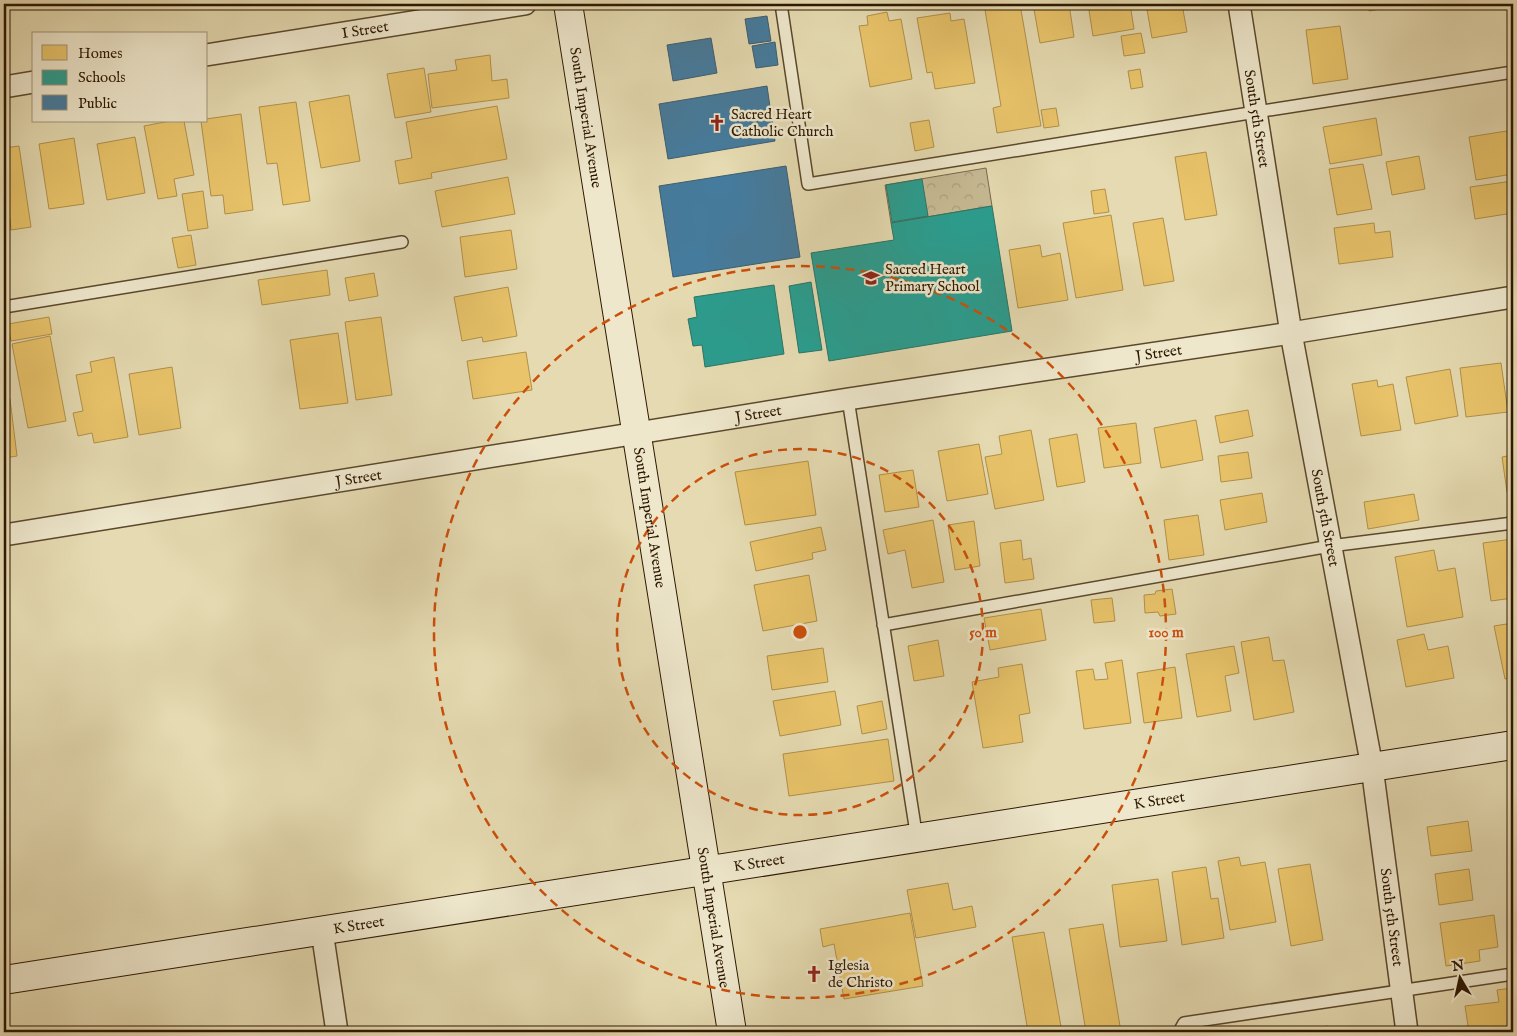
<svg xmlns="http://www.w3.org/2000/svg" width="1517" height="1036" font-family="'IM FELL English',serif">
	<style>
		.park { fill: url(#park-crowns); stroke: #7a684a }
		.homes { fill: #e9c46a; stroke: #b1904a }
		.schools { fill: #2a9d8f; stroke: #2b7564 }
		.public { fill: #457b9d; stroke: #3e5d6e }
		.lines { fill: none; stroke-linecap: round; stroke-linejoin: round }
		.lane-casing { stroke: #5b482c; stroke-width: 14 }
		.street-casing { stroke: #5b482c; stroke-width: 24 }
		.secondary-casing { stroke: #2d1700; stroke-width: 30 }
		.lane { stroke: #eee7cc; stroke-width: 11 }
		.street { stroke: #eee7cc; stroke-width: 21 }
		.secondary { stroke: #eee7cc; stroke-width: 28 }
		.ring { fill: none; stroke: #cc4f0a; stroke-width: 2.5; stroke-dasharray: 9 6 }
		.labels { text-anchor: middle; stroke-width: 5; stroke-linejoin: round; paint-order: stroke }
		.street-label { font-size: 15px; fill: #2d1700; stroke: #eee7cc }
		.poi-label { font-size: 15px; fill: #2d1700; stroke: #eee7cc; text-anchor: start }
		.centre { fill: #cc4f0a; stroke: #eee7cc; stroke-width: 2.5 }
		.ring-label { font-size: 15px; text-anchor: middle; font-weight: bold; fill: #cc4f0a; stroke: #eee7cc; stroke-width: 5; stroke-linejoin: round; paint-order: stroke }
	</style>
	<defs>
		<pattern id="park-crowns" width="20" height="18" patternUnits="userSpaceOnUse" patternTransform="scale(1.25)"><rect width="20" height="18" fill="#c6b993"/><path d="M2 6a3 3 0 1 1 6 0M12 15a3 3 0 1 1 6 0" fill="none" stroke="#aa9e7d"/></pattern>
	</defs>
	<rect width="100%" height="100%" fill="#e5dab1"/>
	<filter id="stains"><feTurbulence type="fractalNoise" baseFrequency=".004" numOctaves="4"/><feColorMatrix values="0 0 0 0 .2 0 0 0 0 .09 0 0 0 0 .02 0 0 0 .5 -.17"/></filter>
	<radialGradient id="worn" r=".72"><stop offset=".6" stop-color="#630" stop-opacity="0"/><stop offset="1" stop-color="#630" stop-opacity=".3"/></radialGradient>
	<path class="park" d="M 986,168 L 992,206 L 891,223 L 885,185 Z"/>
	<path class="homes" d="M 984,4 L 1020,4 L 1041,126 L 997,133 L 993,108 L 1001,106 Z
		M 1033,4 L 1069,4 L 1074,37 L 1040,43 Z
		M 1088,4 L 1130,4 L 1134,29 L 1093,36 Z
		M 1146,4 L 1182,4 L 1187,32 L 1152,38 Z
		M 1368,4 L 1409,4 L 1369,11 Z
		M 887,12 L 889,21 L 901,19 L 912,79 L 870,87 L 859,26 L 868,25 L 867,16 Z
		M 950,13 L 951,21 L 964,19 L 975,83 L 935,89 L 932,72 L 927,73 L 917,18 Z
		M 1340,26 L 1348,79 L 1313,84 L 1306,30 Z
		M 1141,33 L 1145,53 L 1124,56 L 1121,36 Z
		M 490,55 L 492,81 L 507,79 L 509,98 L 432,108 L 428,74 L 457,70 L 455,60 Z
		M 424,68 L 431,112 L 395,118 L 387,74 Z
		M 1140,69 L 1143,87 L 1131,89 L 1128,71 Z
		M 349,95 L 360,161 L 321,168 L 309,102 Z
		M 296,102 L 310,201 L 283,205 L 277,163 L 267,164 L 259,107 Z
		M 497,106 L 507,159 L 431,173 L 432,178 L 399,184 L 395,161 L 412,158 L 406,122 Z
		M 1056,108 L 1059,126 L 1044,128 L 1041,110 Z
		M 241,114 L 253,210 L 225,214 L 223,195 L 211,196 L 201,121 L 206,121 L 206,119 Z
		M 1376,118 L 1382,155 L 1330,164 L 1323,127 Z
		M 929,120 L 934,147 L 915,151 L 910,123 Z
		M 170,121 L 184,121 L 194,175 L 174,179 L 177,196 L 158,199 L 144,126 Z
		M 1513,130 L 1513,174 L 1476,180 L 1469,137 Z
		M 135,137 L 145,193 L 107,200 L 97,144 Z
		M 74,138 L 84,204 L 49,209 L 39,144 Z
		M 19,146 L 31,227 L 11,230 L 10,218 L 4,219 L 4,148 Z
		M 1206,152 L 1217,215 L 1185,220 L 1175,157 Z
		M 1419,156 L 1425,189 L 1392,195 L 1386,162 Z
		M 1363,164 L 1372,209 L 1337,215 L 1329,169 Z
		M 508,177 L 515,214 L 442,227 L 435,191 Z
		M 1513,181 L 1513,213 L 1475,219 L 1470,187 Z
		M 1105,189 L 1109,212 L 1094,214 L 1091,191 Z
		M 203,191 L 208,228 L 188,231 L 182,194 Z
		M 1111,215 L 1123,290 L 1076,298 L 1063,223 Z
		M 1163,218 L 1174,281 L 1144,286 L 1133,223 Z
		M 1374,223 L 1375,233 L 1390,231 L 1393,257 L 1339,264 L 1334,228 Z
		M 511,230 L 517,269 L 465,277 L 460,237 Z
		M 191,235 L 196,265 L 178,268 L 172,238 Z
		M 1040,245 L 1042,257 L 1060,253 L 1068,300 L 1018,308 L 1009,250 Z
		M 327,270 L 330,295 L 262,305 L 258,280 Z
		M 374,273 L 378,296 L 349,301 L 345,278 Z
		M 508,287 L 517,336 L 483,342 L 482,337 L 462,341 L 454,297 Z
		M 49,317 L 52,334 L 11,341 L 8,324 Z
		M 381,317 L 392,395 L 356,400 L 345,322 Z
		M 338,333 L 348,403 L 300,409 L 290,340 Z
		M 50,336 L 66,421 L 28,428 L 12,344 Z
		M 526,352 L 532,390 L 473,399 L 467,361 Z
		M 114,357 L 128,437 L 94,443 L 92,433 L 78,436 L 73,413 L 83,411 L 76,375 L 92,372 L 90,362 Z
		M 1501,363 L 1508,412 L 1466,417 L 1460,368 Z
		M 172,367 L 181,428 L 139,435 L 129,374 Z
		M 1450,369 L 1458,416 L 1415,424 L 1406,377 Z
		M 1377,380 L 1378,387 L 1393,384 L 1401,430 L 1361,436 L 1352,384 Z
		M 10,399 L 17,456 L 4,458 L 4,400 Z
		M 1248,410 L 1253,436 L 1220,443 L 1215,416 Z
		M 1196,420 L 1203,460 L 1161,468 L 1154,428 Z
		M 1136,423 L 1141,463 L 1104,468 L 1098,428 Z
		M 1031,430 L 1044,500 L 995,509 L 985,457 L 1002,454 L 999,436 Z
		M 1077,434 L 1085,482 L 1057,487 L 1049,439 Z
		M 979,444 L 988,494 L 947,501 L 938,451 Z
		M 1248,452 L 1252,478 L 1221,482 L 1218,456 Z
		M 1513,455 L 1513,491 L 1507,492 L 1502,457 Z
		M 808,461 L 816,515 L 745,525 L 735,472 Z
		M 913,470 L 919,507 L 885,512 L 879,475 Z
		M 1262,493 L 1267,522 L 1225,530 L 1220,500 Z
		M 1414,494 L 1419,520 L 1368,529 L 1364,502 Z
		M 1198,515 L 1204,555 L 1169,560 L 1164,520 Z
		M 933,520 L 944,582 L 912,588 L 905,550 L 888,554 L 883,530 Z
		M 974,521 L 980,566 L 955,570 L 948,525 Z
		M 821,527 L 826,550 L 812,553 L 813,559 L 756,571 L 750,542 Z
		M 1513,539 L 1513,598 L 1491,601 L 1483,543 Z
		M 1021,540 L 1023,560 L 1031,558 L 1034,579 L 1005,583 L 1000,543 Z
		M 1434,550 L 1438,571 L 1455,568 L 1463,617 L 1407,627 L 1395,557 Z
		M 809,575 L 817,621 L 763,631 L 754,585 Z
		M 1172,589 L 1176,614 L 1160,616 L 1158,612 L 1145,613 L 1144,595 L 1155,594 L 1156,591 Z
		M 1112,598 L 1115,621 L 1094,623 L 1091,600 Z
		M 1041,609 L 1046,640 L 990,650 L 984,618 Z
		M 1513,623 L 1513,677 L 1505,679 L 1494,626 Z
		M 1424,634 L 1428,650 L 1448,646 L 1454,678 L 1406,687 L 1397,640 Z
		M 1269,637 L 1273,661 L 1284,660 L 1294,712 L 1254,720 L 1241,642 Z
		M 938,640 L 944,676 L 914,681 L 908,646 Z
		M 1234,646 L 1239,673 L 1225,676 L 1231,711 L 1197,717 L 1186,654 Z
		M 823,648 L 828,682 L 772,690 L 767,656 Z
		M 1122,660 L 1131,723 L 1084,729 L 1076,671 L 1093,669 L 1095,680 L 1108,679 L 1105,663 Z
		M 1022,664 L 1030,713 L 1019,715 L 1023,742 L 983,748 L 972,682 L 999,677 L 998,668 Z
		M 1175,667 L 1182,718 L 1144,723 L 1137,673 Z
		M 835,691 L 841,725 L 780,736 L 773,701 Z
		M 882,701 L 887,729 L 862,734 L 857,706 Z
		M 888,739 L 894,781 L 789,796 L 783,754 Z
		M 1468,821 L 1472,851 L 1431,856 L 1427,827 Z
		M 1239,857 L 1241,866 L 1265,862 L 1276,922 L 1230,930 L 1218,861 Z
		M 1310,864 L 1323,940 L 1291,946 L 1278,869 Z
		M 1206,867 L 1211,899 L 1218,898 L 1224,938 L 1182,945 L 1172,872 Z
		M 1469,869 L 1473,900 L 1439,905 L 1435,874 Z
		M 1158,879 L 1167,941 L 1120,947 L 1112,885 Z
		M 948,883 L 953,910 L 972,906 L 976,927 L 916,938 L 907,890 Z
		M 910,913 L 923,986 L 844,999 L 834,944 L 823,947 L 820,929 Z
		M 1494,915 L 1498,947 L 1479,950 L 1480,961 L 1446,966 L 1440,923 Z
		M 1103,924 L 1121,1032 L 1086,1032 L 1069,929 Z
		M 1044,932 L 1062,1032 L 1028,1032 L 1012,937 Z
		M 1513,988 L 1513,1027 L 1469,1032 L 1465,1006 L 1499,1002 L 1497,990 Z
		M 1328,1026 L 1329,1032 L 1282,1032 Z"/>
	<path class="schools" d="M 922,179 L 928,216 L 892,222 L 886,185 Z
		M 992,206 L 1012,331 L 829,361 L 811,253 L 894,240 L 891,223 Z
		M 811,282 L 822,350 L 799,353 L 789,286 Z
		M 774,285 L 784,354 L 705,367 L 702,345 L 693,346 L 688,319 L 697,317 L 694,297 Z"/>
	<path class="public" d="M 767,16 L 771,41 L 749,44 L 745,19 Z
		M 711,38 L 717,73 L 673,81 L 667,45 Z
		M 775,42 L 778,65 L 756,68 L 752,46 Z
		M 767,86 L 775,141 L 668,159 L 659,104 Z
		M 786,166 L 800,257 L 673,277 L 659,186 Z"/>
	<g class="lines">
		<g class="lane-casing">
			<path id="lane" d="M 781,4 L 808,184 L 1256,112 L 1513,72
				M 4,307 L 402,242
				M 848,399 L 917,839
				M 883,625 L 1330,546 L 1513,523
				M 1179,1032 L 1184,1023 L 1513,974"/>
		</g>
		<g class="street-casing">
			<g id="street">
				<path id="s1" d="M 1239,4 L 1291,333 L 1372,767 L 1407,1032"/>
				<path id="s2" d="M 206,55 L 525,4"/>
				<path d="M 4,87 L 34,82"/>
				<path id="s3" d="M 4,535 L 848,399 L 1291,333 L 1513,297"/>
				<path d="M 322,931 L 337,1032"/>
			</g>
		</g>
		<g class="secondary-casing">
			<g id="secondary">
				<path id="s4" d="M 568,4 L 732,1032"/>
				<path id="s5" d="M 4,980 L 1513,745"/>
			</g>
		</g>
		<use href="#lane" class="lane"/>
		<use href="#street" class="street"/>
		<use href="#secondary" class="secondary"/>
	</g>
	<g class="ring">
		<circle cx="800" cy="632" r="183"/>
		<circle cx="800" cy="632" r="366"/>
	</g>
	<defs>
		<g id="church-bare" transform="scale(1.35)"><path d="M-1.2-6h2.4v3.5h3.3v2.4h-3.3V6h-2.4V-.1h-3.3v-2.4h3.3Z" fill="#8f2418" stroke="#eee7cc" stroke-width="2.5" paint-order="stroke"/></g>
		<g id="school-bare" transform="scale(1.35)"><path d="M0-5L7-2L0 1L-7-2ZM-4 1L0 2.5L4 1V4Q0 6-4 4Z" fill="#8f2418" stroke="#eee7cc" stroke-width="2.5" paint-order="stroke"/></g>
	</defs>
	<g fill-rule="evenodd">
		<use href="#church-bare" x="717" y="123"/>
		<use href="#school-bare" x="871" y="278"/>
		<use href="#church-bare" x="814" y="974"/>
	</g>
	<g class="labels">
		<g class="street-label">
			<text dy="5" stroke="none"><textPath href="#s2" startOffset="161">I Street</textPath></text>
			<text dy="5" stroke="none"><textPath href="#s4" startOffset="115">South Imperial Avenue</textPath></text>
			<text dy="5" stroke="none"><textPath href="#s1" startOffset="116">South 5th Street</textPath></text>
			<text dy="5" stroke="none"><textPath href="#s3" startOffset="1169">J Street</textPath></text>
			<text dy="5" stroke="none"><textPath href="#s3" startOffset="764">J Street</textPath></text>
			<text dy="5" stroke="none"><textPath href="#s3" startOffset="359">J Street</textPath></text>
			<text dy="5" stroke="none"><textPath href="#s4" startOffset="520">South Imperial Avenue</textPath></text>
			<text dy="5" stroke="none"><textPath href="#s1" startOffset="521">South 5th Street</textPath></text>
			<text dy="5" stroke="none"><textPath href="#s5" startOffset="1169">K Street</textPath></text>
			<text dy="5" stroke="none"><textPath href="#s5" startOffset="764">K Street</textPath></text>
			<text dy="5" stroke="none"><textPath href="#s1" startOffset="926">South 5th Street</textPath></text>
			<text dy="5" stroke="none"><textPath href="#s4" startOffset="925">South Imperial Avenue</textPath></text>
			<text dy="5" stroke="none"><textPath href="#s5" startOffset="359">K Street</textPath></text>
		</g>
		<g class="poi-label">
			<text x="731" y="119">Sacred Heart<tspan x="731" dy="17">Catholic Church</tspan></text>
			<text x="885" y="274">Sacred Heart<tspan x="885" dy="17">Primary School</tspan></text>
			<text x="828" y="970">Iglesia<tspan x="828" dy="17">de Christo</tspan></text>
		</g>
	</g>
	<circle cx="800" cy="632" r="8" class="centre"/>
	<g class="ring-label">
		<text x="983" y="637">50 m</text>
		<text x="1166" y="637">100 m</text>
	</g>
	<rect width="1517" height="1036" fill="none" stroke="#e5dab1" stroke-width="20"/>
	<rect x="5" y="5" width="1507" height="1026" fill="none" stroke="#2d1700" stroke-width="2.5"/>
	<rect x="10" y="10" width="1497" height="1016" fill="none" stroke="#2d1700"/>
	<rect x="32" y="32" width="175" height="90" fill="#eee7cc" stroke="#a1947a"/>
	<rect x="42" y="45" width="25" height="15" fill="#e9c46a" stroke="#a1947a"/>
	<text x="78" y="58" font-size="15" fill="#2d1700">Homes</text>
	<rect x="42" y="70" width="25" height="15" fill="#2a9d8f" stroke="#a1947a"/>
	<text x="78" y="82" font-size="15" fill="#2d1700">Schools</text>
	<rect x="42" y="95" width="25" height="15" fill="#457b9d" stroke="#a1947a"/>
	<text x="78" y="108" font-size="15" fill="#2d1700">Public</text>
	<g transform="translate(1460 978) rotate(351)" stroke="#eee7cc" stroke-width="4" paint-order="stroke">
	<path d="M0-4L9 19L0 12L-9 19Z" fill="#2d1700"/>
	<text y="-8" font-size="14" font-weight="bold" text-anchor="middle" fill="#2d1700">N</text>
	</g>
	<rect width="100%" height="100%" filter="url(#stains)"/>
	<rect width="100%" height="100%" fill="url(#worn)"/>
</svg>
